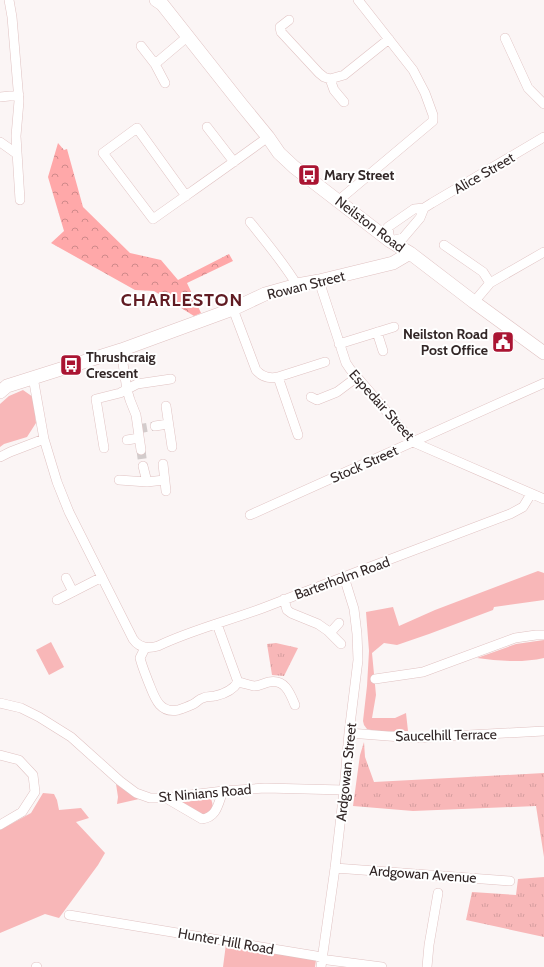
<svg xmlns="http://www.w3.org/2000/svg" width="544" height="967" font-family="Cabin,sans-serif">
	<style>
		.grass { fill: #f8b7b8 }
		.forest { fill: url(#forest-crowns) }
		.park { fill: url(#park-tufts) }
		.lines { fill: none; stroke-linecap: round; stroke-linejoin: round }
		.street-tunnel { stroke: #d3cccc; stroke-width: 9; stroke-dasharray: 9 4.5; stroke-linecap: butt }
		.street-casing { stroke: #e0c2c2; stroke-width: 10 }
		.secondary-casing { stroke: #e0c2c2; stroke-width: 14 }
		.street { stroke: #fff; stroke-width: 9 }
		.secondary { stroke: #fff; stroke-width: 13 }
		.labels { text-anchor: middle; stroke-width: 4; stroke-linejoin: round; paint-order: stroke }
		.street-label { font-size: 14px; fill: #322727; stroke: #fff }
		.poi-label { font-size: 14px; font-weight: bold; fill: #322727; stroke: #fff; text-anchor: start }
		.district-label { font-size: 18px; font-weight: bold; letter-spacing: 1px; fill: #601b22; stroke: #fff }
	</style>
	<defs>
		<pattern id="forest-crowns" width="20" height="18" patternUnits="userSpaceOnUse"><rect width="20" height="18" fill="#ffa8a9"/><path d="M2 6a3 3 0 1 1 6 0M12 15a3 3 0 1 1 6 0" fill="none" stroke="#cf898a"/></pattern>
		<pattern id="park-tufts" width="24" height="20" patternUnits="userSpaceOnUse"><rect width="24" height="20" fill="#f8b7b8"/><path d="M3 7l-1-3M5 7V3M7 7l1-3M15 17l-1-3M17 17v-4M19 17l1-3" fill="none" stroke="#d59d9e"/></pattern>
	</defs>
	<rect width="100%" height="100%" fill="#fbf5f5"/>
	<path class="grass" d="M 23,390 L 33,397 L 36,423 L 27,437 L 4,444 L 0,447 L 0,404 L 9,396 Z
		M 538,571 L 544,573 L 544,600 L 494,607 L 493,610 L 429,634 L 397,645 L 384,643 L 372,653 L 376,695 L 372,718 L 395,718 L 406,713 L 408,731 L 375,731 L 367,729 L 364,725 L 363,721 L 367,686 L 369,651 L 366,612 L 393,607 L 399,626 L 435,610 Z
		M 544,640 L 544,658 C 522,663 499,661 477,658 L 516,644 Z
		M 51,642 L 64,667 L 49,675 L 36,650 Z
		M 116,784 L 139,799 L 117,804 L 118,797 Z
		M 43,793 L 54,794 L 57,800 L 59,810 L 81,808 L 89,818 L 76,822 L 105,853 L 98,865 L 59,918 L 45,914 L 0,933 L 0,830 L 31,813 Z
		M 211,799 C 215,809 211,810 204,817 L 183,806 L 183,802 Z
		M 226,944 L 316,960 L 315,967 L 223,967 Z"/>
	<path class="forest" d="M 58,143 L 64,150 L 67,149 L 83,207 L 130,253 L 161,260 L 178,280 L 229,254 L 233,261 L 187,283 L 201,313 L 194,316 L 154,291 L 135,290 L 51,243 L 64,231 L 48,177 Z"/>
	<path class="park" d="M 276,643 L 298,648 L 284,676 L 272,675 L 267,644 Z
		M 364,742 L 365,757 L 374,782 L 544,773 L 544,857 L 536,806 L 413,811 L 353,806 L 360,755 Z
		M 544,877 L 544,937 L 466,920 L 472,892 L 516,895 L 518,879 Z"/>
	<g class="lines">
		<path class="street-tunnel" d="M 138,429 L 155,426
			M 141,450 L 143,466"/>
		<g class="street-casing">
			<path id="street" d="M 9,0 L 12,17 L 19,101 L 16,136 L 20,200
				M 289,20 L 280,27 L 281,32 L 319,73 L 324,77 L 330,79 L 344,75 L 389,39
				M 505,38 L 528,88 L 544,104
				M 141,46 L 155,64 L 165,83
				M 155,64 L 187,37
				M 330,79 L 334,90 L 344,102
				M 0,97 L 19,95
				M 207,127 L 234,162
				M 0,142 L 17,154
				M 186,196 L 137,128 L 103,153 L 153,219 C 191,192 230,165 268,137
				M 339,200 L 433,121 L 433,115 L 425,93 L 413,70 L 358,0
				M 424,208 L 414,209 L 388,227 L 390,241 L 403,238 L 420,218 L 424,208 L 432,203 L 544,137
				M 250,222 C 266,242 283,262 297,285
				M 444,245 L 483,272 L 490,283
				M 319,281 L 346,363 L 350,369 L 413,442 L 544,499
				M 474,302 L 490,283 L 544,252
				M 233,309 L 256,370 C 262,377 269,379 278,377 L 325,362
				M 377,332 L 383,351
				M 339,344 L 394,327
				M 121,350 L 127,390 L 130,400 L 136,415 L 141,450
				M 33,377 L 44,439 L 57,482 L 69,512 L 133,639 C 139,648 148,649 158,646 C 191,630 228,621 263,608 C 345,576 428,545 510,514 L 523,507 L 531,494
				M 278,377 L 298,435
				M 311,397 L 317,400 L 337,392 L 357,377
				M 166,406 L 172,447
				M 155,426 L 168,424
				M 127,440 L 139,438
				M 104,448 L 96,399 L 120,393 L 137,384 L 171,379
				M 0,457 L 10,452 L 44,439
				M 163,464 L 166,491
				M 143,466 L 147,482
				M 119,480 L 147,482 L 164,480
				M 250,515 L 544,383
				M 66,578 L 73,592
				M 284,599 L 287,610 L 291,613 L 318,624 L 328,631 L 341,644
				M 57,600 L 102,577
				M 217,624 L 238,682
				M 330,633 L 339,623
				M 145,648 L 140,658 C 142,666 145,673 148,681 C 154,695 158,714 178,710 C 182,709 192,705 195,703 C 198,701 199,699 203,698 C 207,696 211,697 215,696 C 224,694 233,690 238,682 C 243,683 249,685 254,686 C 260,686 264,683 269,682 C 285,679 290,693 295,705
				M 375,679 L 423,672 L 515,638 L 536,635 L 544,635
				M 0,703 L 21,708 L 39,717 L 71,737 L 120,781 L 136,793 L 150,798 L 166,798 L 223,791 L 265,788 L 344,790
				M 349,733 L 414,738 L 544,731
				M 0,755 L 19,760 L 33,775 L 35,792 L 22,812 L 0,825
				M 166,798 L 202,819 C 217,817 218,804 223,791
				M 335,868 L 510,881
				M 69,915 L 316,956 L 328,960 L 382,967
				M 36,967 L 37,967
				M 321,967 L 335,868 L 344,790 L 349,733 L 358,660 L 357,634 L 354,609 L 344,577
				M 427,967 L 429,945 L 438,893"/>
		</g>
		<g class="secondary-casing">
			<path id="secondary" d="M 156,0 L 162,4 L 241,104 L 268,137 L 279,153 L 294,167 L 390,241 L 410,253 L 474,302 L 544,353
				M 0,392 L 7,386 L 121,350 L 233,309 L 265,294 L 297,285 L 319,281 L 393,263 L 410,253"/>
		</g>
		<use href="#street" class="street"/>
		<use href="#secondary" class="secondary"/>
	</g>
	<defs>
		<g id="bus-square" transform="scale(1.15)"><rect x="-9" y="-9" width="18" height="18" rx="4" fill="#aa1432" stroke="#fff"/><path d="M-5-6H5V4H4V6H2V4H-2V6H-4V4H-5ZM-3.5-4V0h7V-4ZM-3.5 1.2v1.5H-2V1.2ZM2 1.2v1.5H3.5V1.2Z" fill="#fff"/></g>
		<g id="civic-square" transform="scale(1.15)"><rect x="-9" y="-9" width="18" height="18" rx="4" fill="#aa1432" stroke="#fff"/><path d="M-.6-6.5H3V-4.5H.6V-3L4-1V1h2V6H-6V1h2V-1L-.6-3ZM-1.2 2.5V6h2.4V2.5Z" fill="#fff"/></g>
	</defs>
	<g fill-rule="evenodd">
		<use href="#bus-square" x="309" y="175"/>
		<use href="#civic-square" x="503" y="342"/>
		<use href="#bus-square" x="71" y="365"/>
	</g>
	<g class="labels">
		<g class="street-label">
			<text transform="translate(484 173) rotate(-30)" y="5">Alice Street</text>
			<text transform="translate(370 224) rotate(37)" y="5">Neilston Road</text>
			<text transform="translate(306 285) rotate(-14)" y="5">Rowan Street</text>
			<text transform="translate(382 405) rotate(48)" y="5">Espedair Street</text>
			<text transform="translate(364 464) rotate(-24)" y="5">Stock Street</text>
			<text transform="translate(342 578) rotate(-20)" y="5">Barterholm Road</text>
			<text transform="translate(446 735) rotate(-1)" y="5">Saucelhill Terrace</text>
			<text transform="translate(346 772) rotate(-84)" y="5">Ardgowan Street</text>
			<text transform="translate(205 793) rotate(-5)" y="5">St Ninians Road</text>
			<text transform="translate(423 874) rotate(4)" y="5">Ardgowan Avenue</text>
			<text transform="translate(226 941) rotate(10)" y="5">Hunter Hill Road</text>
		</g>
		<g class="poi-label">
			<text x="324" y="180">Mary Street</text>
			<text x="488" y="339" text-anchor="end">Neilston Road<tspan x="488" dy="16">Post Office</tspan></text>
			<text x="86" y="362">Thrushcraig<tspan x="86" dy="16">Crescent</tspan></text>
		</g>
		<g class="district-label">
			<text x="182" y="306">CHARLESTON</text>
		</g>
	</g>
</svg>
